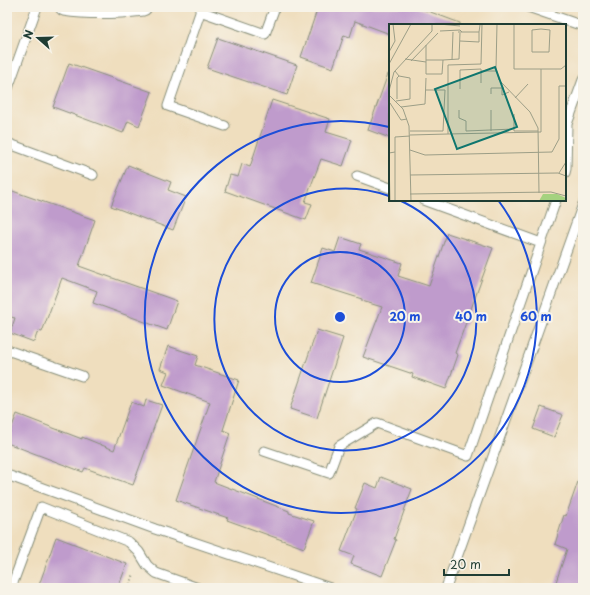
<svg xmlns="http://www.w3.org/2000/svg" width="590" height="595" font-family="'Playpen Sans',sans-serif">
	<style>
		.building { fill: #bf9bcc }
		.lines { fill: none; stroke-linecap: round; stroke-linejoin: round }
		.lane-casing { stroke: #878e79; stroke-width: 11 }
		.street-casing { stroke: #878e79; stroke-width: 19 }
		.path { stroke: #878e79; stroke-width: 2.5; stroke-dasharray: 1 3; stroke-linecap: butt }
		.lane { stroke: #fff; stroke-width: 9 }
		.street { stroke: #fff; stroke-width: 17 }
		.ring { fill: none; stroke: #1d4ed8; stroke-width: 2 }
		.inset-road { fill: none; stroke: #9c9e87; stroke-width: 1 }
		.view { fill: #0f766e; fill-opacity: 0.15; stroke: #0f766e; stroke-width: 2 }
		.inset-edge { fill: none; stroke: #1f3d34; stroke-width: 2 }
		.centre { fill: #1d4ed8; stroke: #f7f3e8; stroke-width: 2 }
		.ring-label { font-size: 12px; text-anchor: middle; font-weight: bold; fill: #1d4ed8; stroke: #f7f3e8; stroke-width: 4; stroke-linejoin: round; paint-order: stroke }
	</style>
	<rect width="100%" height="100%" fill="#f7f3e8"/>
	<filter id="ink" filterUnits="userSpaceOnUse"><feTurbulence type="fractalNoise" baseFrequency=".025" numOctaves="2"/><feDisplacementMap in="SourceGraphic" scale="8" xChannelSelector="R" yChannelSelector="G"/><feConvolveMatrix kernelMatrix="1 2 1 2 8 2 1 2 1" color-interpolation-filters="sRGB"/></filter>
	<filter id="wash" filterUnits="userSpaceOnUse"><feTurbulence type="fractalNoise" baseFrequency=".012" numOctaves="4" result="noise"/><feDisplacementMap in="SourceGraphic" scale="16" xChannelSelector="R" yChannelSelector="G"/><feGaussianBlur stdDeviation="0.9" result="paint"/><feColorMatrix in="noise" values="0 0 0 0 0 0 0 0 0 0 0 0 0 0 0 0 0 1.4 0 .05"/><feComposite in="paint" operator="in"/></filter>
	<g filter="url(#wash)">
		<rect width="100%" height="100%" fill="#efdebe"/>
		<g id="blocks">
			<path class="building" d="M 318,7 L 417,7 L 460,23 L 460,25 L 390,25 L 390,34 L 355,21 L 350,37 L 344,35 L 333,68 L 301,57 Z
				M 218,38 L 297,65 L 287,95 L 207,68 Z
				M 69,63 L 152,92 L 139,126 L 128,121 L 123,133 L 53,107 Z
				M 388,74 L 390,74 L 390,138 L 368,130 Z
				M 272,100 L 330,119 L 326,132 L 352,140 L 343,166 L 321,159 L 305,202 L 312,204 L 306,220 L 225,191 L 230,175 L 238,177 L 242,164 L 250,167 Z
				M 128,165 L 171,182 L 168,190 L 186,197 L 173,230 L 111,206 Z
				M 7,189 L 95,220 L 79,266 L 177,301 L 167,330 L 93,303 L 97,291 L 62,278 L 42,332 L 38,331 L 34,342 L 10,333 L 15,318 L 7,316 Z
				M 447,233 L 493,248 L 455,353 L 458,355 L 446,389 L 412,377 L 413,374 L 363,357 L 382,307 L 362,301 L 362,299 L 311,283 L 323,248 L 335,252 L 340,237 L 361,244 L 359,249 L 402,263 L 398,276 L 429,286 Z
				M 317,330 L 343,338 L 317,418 L 290,409 Z
				M 168,346 L 198,356 L 195,365 L 239,380 L 223,430 L 230,433 L 214,482 L 289,511 L 289,513 L 314,521 L 304,548 L 227,520 L 228,518 L 176,500 L 210,402 L 163,385 L 168,372 L 160,369 Z
				M 146,400 L 162,405 L 133,485 L 85,468 L 83,472 L 7,443 L 7,439 L 17,414 L 82,439 L 82,437 L 114,450 L 131,402 L 144,407 Z
				M 541,407 L 563,415 L 554,437 L 533,429 Z
				M 580,476 L 583,476 L 583,588 L 554,588 L 567,549 L 555,544 L 564,515 L 566,516 Z
				M 381,477 L 412,489 L 394,539 L 396,540 L 382,576 L 351,564 L 354,556 L 341,551 L 357,509 L 355,508 L 365,483 L 377,488 Z
				M 56,537 L 127,564 L 118,588 L 38,588 Z"/>
		</g>
	</g>
	<g filter="url(#ink)">
		<use href="#blocks" fill-opacity="0" stroke="#878e79" stroke-width="1"/>
		<g class="lines">
			<g class="lane-casing">
				<path id="lane" d="M 202,7 L 168,106 L 225,126
					M 528,7 L 583,26
					M 200,11 L 265,34 L 275,7
					M 7,91 L 37,7
					M 7,143 L 93,175
					M 565,173 L 566,169 L 567,124 L 583,80
					M 357,176 L 390,188
					M 423,200 L 541,243
					M 7,350 L 82,376
					M 264,451 L 329,473 L 339,446 L 377,423 L 468,456 L 556,200
					M 7,475 L 155,529 L 330,588
					M 11,588 L 41,507 L 129,542 L 139,552 L 147,565 L 156,573 L 198,588
					M 446,588 L 583,204"/>
			</g>
			<g class="street-casing">
				<path id="street" d="M 64,7 C 90,11 116,10 143,7"/>
			</g>
			<path class="path" d="M 129,588 L 134,573"/>
			<use href="#lane" class="lane"/>
			<use href="#street" class="street"/>
		</g>
	</g>
	<g class="ring">
		<circle cx="340" cy="317" r="65"/>
		<path d="M399 200A131 131 0 1 1 389 196"/>
		<path d="M498 200A196 196 0 1 1 389 127"/>
	</g>
	<g transform="translate(389 24)">
		<rect width="177" height="177" fill="#efdebe"/>
		<path d="M 154,170 L 168,170 L 177,174 L 177,177 L 150,177 Z" fill="#a5d27f"/>
		<path class="inset-road" d="M 50,0 L 71,2M 108,0 L 107,44 L 110,56 L 141,88 L 149,104 L 150,169M 125,0 L 125,45 L 172,45 L 177,41M 152,5 L 161,6 L 160,28 L 143,28 L 143,6 ZM 51,7 L 71,6 L 73,8 L 69,8M 73,8 L 90,8 L 91,1M 71,17 L 90,18 L 90,8M 37,21 L 37,38M 0,28 L 6,17 L 4,0M 16,35 L 37,38 L 37,50 L 53,50 L 54,36 L 70,35 L 71,9M 37,36 L 54,36M 63,36 L 64,8M 22,37 L 49,9M 0,40 L 22,0M 6,47 L 10,52 L 21,54 L 21,75 L 7,77M 92,47 L 107,47M 113,64 L 113,71 L 120,68M 71,65 L 71,46 L 92,45 L 92,59M 0,67 L 5,48 L 43,7 L 43,0M 102,70 L 102,64 L 115,64M 0,71 L 14,85 L 20,102 L 22,177M 126,74 L 139,60M 8,75 L 8,54 L 10,52M 1,79 L 12,96 L 18,95M 12,83 L 36,80 L 37,54M 70,86 L 70,94 L 77,97 L 77,107 L 125,105M 102,86 L 102,107M 125,90 L 125,107 L 149,107M 21,107 L 54,107 L 56,66 L 37,66M 59,110 L 152,108 L 152,45M 21,111 L 59,110 L 59,41 L 92,40 L 93,0M 21,126 L 36,131 L 163,128 L 170,115 L 170,62 L 177,62M 6,128 L 6,177M 0,129 L 6,128 L 6,113 L 21,112M 0,134 L 1,177M 170,149 L 177,138M 21,151 L 169,149 L 177,152M 21,170 L 162,168 L 177,172"/>
		<path class="view" d="M 106,43 L 128,103 L 68,125 L 46,65 Z"/>
		<rect width="177" height="177" class="inset-edge"/>
	</g>
	<circle cx="340" cy="317" r="6" class="centre"/>
	<g class="ring-label">
		<text x="405" y="321">20 m</text>
		<text x="471" y="321">40 m</text>
		<text x="536" y="321">60 m</text>
	</g>
	<rect width="590" height="595" fill="none" stroke="#f7f3e8" stroke-width="24"/>
	<g transform="translate(38 38) rotate(290)" stroke="#f7f3e8" stroke-width="3" paint-order="stroke">
	<path d="M0-3L7 15L0 10L-7 15Z" fill="#1f3d34"/>
	<text y="-6" font-size="11" font-weight="bold" text-anchor="middle" fill="#1f3d34">N</text>
	</g>
	<path d="M444 569v6h65v-6" fill="none" stroke="#1f3d34" stroke-width="2"/>
	<text x="450" y="569" font-size="12" fill="#1f3d34" stroke="#f7f3e8" stroke-width="3" paint-order="stroke">20 m</text>
</svg>
